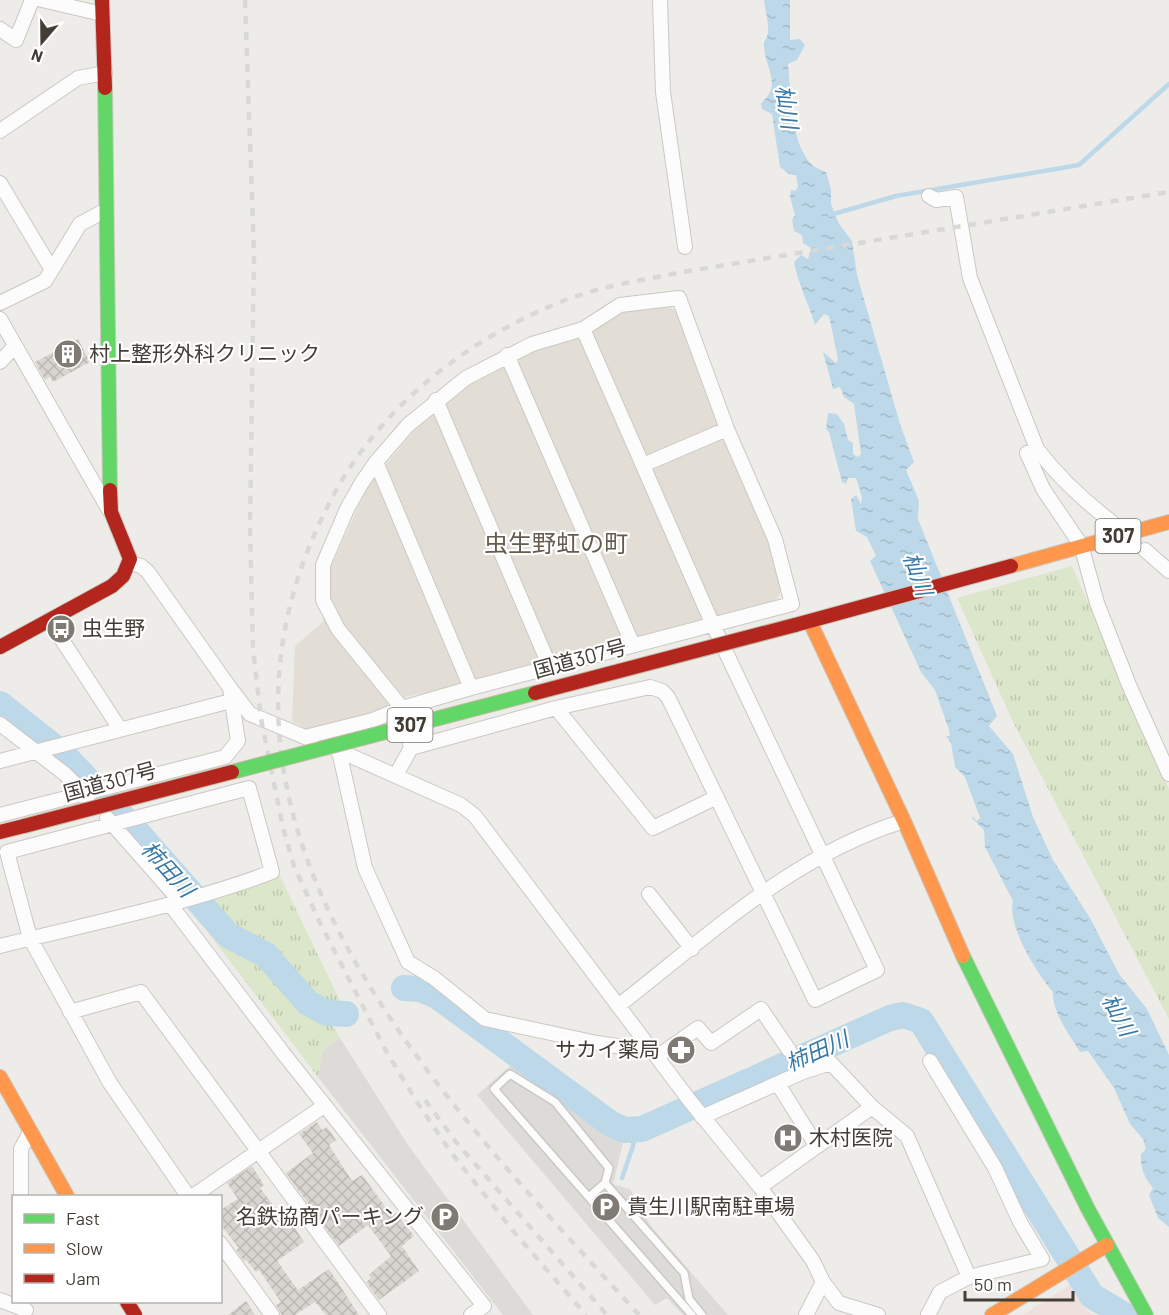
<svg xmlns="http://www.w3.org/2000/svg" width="1169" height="1315" font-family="Barlow,'Noto Sans JP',sans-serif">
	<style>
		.residential { fill: #e2ded6 }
		.medical { fill: #ede0dd }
		.park { fill: url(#park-tufts) }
		.parking { fill: #dddbd8 }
		.water { fill: url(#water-ripples) }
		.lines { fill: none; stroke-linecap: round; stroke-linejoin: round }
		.stream { stroke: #bcd8e9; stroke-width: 4.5 }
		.river { stroke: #bcd8e9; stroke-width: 26 }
		.building { fill: url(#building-cross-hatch) }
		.lane-casing { stroke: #cbc8c4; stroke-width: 10 }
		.street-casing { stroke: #cbc8c4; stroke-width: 16 }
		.fast-casing { stroke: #ccc9bf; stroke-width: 16 }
		.slow-casing { stroke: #ccc9bf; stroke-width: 16 }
		.jam-casing { stroke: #ccc9bf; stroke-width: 16 }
		.lane { stroke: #fcfcfc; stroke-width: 7 }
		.street { stroke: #fcfcfc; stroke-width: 14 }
		.fast { stroke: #63d668; stroke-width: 14 }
		.slow { stroke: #ff974d; stroke-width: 14 }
		.jam { stroke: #b3261e; stroke-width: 14 }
		.rail { stroke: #d8d8d7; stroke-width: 4.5; stroke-dasharray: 8 8; stroke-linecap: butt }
		.fast-bridge-casing { stroke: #c4b9a5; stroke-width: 16; stroke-linecap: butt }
		.jam-bridge-casing { stroke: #c4b9a5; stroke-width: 16; stroke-linecap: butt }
		.fast-bridge { stroke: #63d668; stroke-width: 14 }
		.jam-bridge { stroke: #b3261e; stroke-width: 14 }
		.labels { text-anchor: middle; stroke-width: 4.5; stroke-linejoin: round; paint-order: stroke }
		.shield { fill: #fff; stroke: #7b7872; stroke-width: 1.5 }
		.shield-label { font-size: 20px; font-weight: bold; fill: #433e35 }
		.poi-label { font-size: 21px; fill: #433e35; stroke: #fff; text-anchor: start }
		.street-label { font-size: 21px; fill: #433e35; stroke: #fff }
		.water-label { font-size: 22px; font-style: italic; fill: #3878a6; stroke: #fff }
		.quarter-label { font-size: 24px; fill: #655b4e; stroke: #fff }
	</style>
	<defs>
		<pattern id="park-tufts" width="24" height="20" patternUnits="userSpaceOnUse" patternTransform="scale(1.5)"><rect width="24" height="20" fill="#dce6ca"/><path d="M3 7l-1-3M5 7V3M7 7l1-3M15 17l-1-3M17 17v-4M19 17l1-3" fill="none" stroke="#bec6ae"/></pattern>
		<pattern id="water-ripples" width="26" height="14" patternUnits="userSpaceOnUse" patternTransform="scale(1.5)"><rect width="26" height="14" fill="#bcd8e9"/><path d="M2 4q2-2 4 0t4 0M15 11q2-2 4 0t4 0" fill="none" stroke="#a3bac8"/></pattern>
		<pattern id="building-cross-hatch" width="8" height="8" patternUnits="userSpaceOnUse" patternTransform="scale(1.5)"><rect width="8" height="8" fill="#d8d5d1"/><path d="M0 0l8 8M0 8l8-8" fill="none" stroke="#bbb8b4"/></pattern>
	</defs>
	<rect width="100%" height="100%" fill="#eeece8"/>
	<path class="residential" d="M 667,306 L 680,312 L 716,415 L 767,540 L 782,589 L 776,600 L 725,617 L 491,679 L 405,697 L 373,717 L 312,732 L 292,721 L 295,646 L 323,622 L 328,574 L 366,489 L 426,416 L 452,395 L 495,368 L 523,355 L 575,339 L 623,311 Z"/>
	<path class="medical" d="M 1069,1285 L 1086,1310 L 1094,1315 L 1023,1315 Z"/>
	<path class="park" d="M 1072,566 L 1169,789 L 1169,1019 L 1013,722 L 957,598 Z
		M 279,874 L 342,1005 L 330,1021 L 340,1038 L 322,1051 L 318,1077 L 188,906 Z"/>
	<path class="parking" d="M 340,1038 L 408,1145 L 533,1315 L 503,1315 L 318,1077 L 322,1051 Z
		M 511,1065 L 623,1143 L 613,1184 L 630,1189 L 650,1225 L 728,1315 L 683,1315 L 667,1298 L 655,1305 L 477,1095 Z"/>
	<path class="water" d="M 764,0 L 790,0 L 790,40 L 800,39 L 805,45 L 797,60 L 788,64 C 791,93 790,139 810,163 C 814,167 821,170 826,172 L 831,189 L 831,204 L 839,224 L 852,241 L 857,275 L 900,424 L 914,462 L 906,470 L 919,501 L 918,519 L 997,716 L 989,726 L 1013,754 L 1033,817 L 1053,860 L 1090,918 L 1119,974 L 1147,1009 L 1169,1055 L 1169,1227 L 1158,1218 L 1149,1195 L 1153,1188 C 1144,1177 1140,1168 1141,1154 L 1146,1149 L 1143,1139 L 1130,1124 L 1114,1088 L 1088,1051 L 1080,1052 C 1070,1035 1052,1013 1053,992 C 1036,972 1007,926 1013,901 L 985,847 L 984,830 L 972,818 L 973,816 L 976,821 L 980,818 L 965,777 L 955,767 L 951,743 L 946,736 L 950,736 L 949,730 L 935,690 L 921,672 L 870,561 L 876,556 L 867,537 L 856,531 L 851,499 L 856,495 L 861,504 L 862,498 L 856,478 L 848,478 L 846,484 L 842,482 L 829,432 L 826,429 L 828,413 L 837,414 L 844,424 L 848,440 L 853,443 L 853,454 L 858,457 L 861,454 L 854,404 L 844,397 L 840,387 L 833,389 L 823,352 L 836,363 L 838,359 L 829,316 L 824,314 L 815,325 C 809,304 798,284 794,262 L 801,255 L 808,259 L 811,248 L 803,243 L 802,235 L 794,231 L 792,220 L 795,215 L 790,197 L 791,190 L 795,191 L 798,187 L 796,175 L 789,174 L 780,167 L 772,114 L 762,109 L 761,103 C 783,86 765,68 764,47 C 763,41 767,39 768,33 C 769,23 765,10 764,0 Z"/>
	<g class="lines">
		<path class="stream" d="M 830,215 L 896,196 L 1079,165 L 1169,84
			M 622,1178 L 633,1146 L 635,1129
			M 1076,1291 L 1085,1287"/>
		<path class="river" d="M 0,704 L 64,755 L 138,833 L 228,935 L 266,955 L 308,1003 L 327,1013 L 346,1014
			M 404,988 L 420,989 L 437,996 L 611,1124 L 625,1130 L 642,1129 L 890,1018 L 903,1015 L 921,1021 L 1092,1296 L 1124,1315"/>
	</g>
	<path class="building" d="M 78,339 L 90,362 L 53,382 L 50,377 L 45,380 L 35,362 Z
		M 317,1122 L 322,1130 L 327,1127 L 336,1140 L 329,1145 L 352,1181 L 362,1175 L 392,1216 L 396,1213 L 414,1236 L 402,1246 L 419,1271 L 379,1300 L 366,1282 L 371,1278 L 369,1275 L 391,1256 L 368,1225 L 339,1246 L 286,1173 L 313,1153 L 299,1134 Z
		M 252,1166 L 264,1185 L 260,1188 L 280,1214 L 284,1211 L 304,1242 L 277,1261 L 298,1290 L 329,1269 L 359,1315 L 326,1315 L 315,1302 L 295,1315 L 282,1315 L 276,1305 L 281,1302 L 259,1270 L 256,1272 L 246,1260 L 244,1261 L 236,1250 L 239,1248 L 220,1224 L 220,1210 L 238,1199 L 227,1183 Z
		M 246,1301 L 255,1315 L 228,1315 Z"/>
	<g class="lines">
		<g class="lane-casing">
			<path id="lane" d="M 589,1197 L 605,1183
				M 692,1315 L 494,1089 L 510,1074 L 555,1102 L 609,1168 L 605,1183 L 684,1273 L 689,1299 L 702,1315"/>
		</g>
		<g class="street-casing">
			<path id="street" d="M 42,0 L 102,14
				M 660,0 L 663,92 L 685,247
				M 0,29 L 16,40 L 32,0
				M 0,131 L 78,78 L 105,73
				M 0,183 L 52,270
				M 929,196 L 936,200 L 956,197 L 970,278 L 1037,449 C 1059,478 1084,501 1113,523
				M 0,303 L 45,281 L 80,224 L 106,210
				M 0,319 L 109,510
				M 507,355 L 633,645
				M 0,362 L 15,346
				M 436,400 L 550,667
				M 1037,449 L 1027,453 L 1043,489 L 1081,545 L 1097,603 L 1129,685 L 1169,774
				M 376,462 L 471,688
				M 643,465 L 727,429
				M 1145,550 L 1169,571
				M 49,620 L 120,729
				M 230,688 L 250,714 L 312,740
				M 556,708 L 653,828 L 717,797
				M 0,724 L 65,774 L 88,797
				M 305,737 L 373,720 L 402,708 L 471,688 L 792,604 L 775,539 L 727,429 L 679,298 L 620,305 L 583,329 L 532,344 L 466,378 L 408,425 L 376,462 L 361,484 L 347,509 L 323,565 L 323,600 L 338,629 L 402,708 L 411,748
				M 333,748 L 461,805 L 475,816 L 690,1101 L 760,1187 L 813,1261 L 823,1282 L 839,1303 L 878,1315
				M 339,751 L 365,868 L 408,962 L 434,978 L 485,1019 L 597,1043 L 655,1052
				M 0,761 L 231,701
				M 396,775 L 411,748 L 556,708 L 650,687 L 662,691 L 668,697 L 815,1000 L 877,970 L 713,625 L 583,329
				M 0,815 L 225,757 L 238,741 L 230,688 L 148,572 L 141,566 L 130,563
				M 107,818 L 180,901
				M 649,894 L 692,949
				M 170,904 L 283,1053 L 484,1306 L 471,1315
				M 0,946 C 91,923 184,905 272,872 L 249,788 L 7,852 L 30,938 L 110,1083 L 188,1196
				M 618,1006 C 707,937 794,854 904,821
				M 70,1012 L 141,992 L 379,1315
				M 658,1056 L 698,1028 L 711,1043 L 761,1009 L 789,1050
				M 778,1084 L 816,1145
				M 702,1117 L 803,1072 L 831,1063 L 872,1107 L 907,1136 L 969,1277
				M 760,1187 L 872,1107
				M 21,1196 L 21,1149 L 30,1132
				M 193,1196 L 324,1106
				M 220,1243 L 272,1315
				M 0,1300 L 26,1310
				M 806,1315 L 823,1282
				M 928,1315 L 940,1292 L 969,1277 L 1042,1259 L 1020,1222 L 995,1168 L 930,1061"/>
		</g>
		<g class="fast-casing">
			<path id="fast" d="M 105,88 L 110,490
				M 963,956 L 1088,1209 L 1146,1315"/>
		</g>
		<g class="slow-casing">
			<path id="slow" d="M 1011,566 L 1169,522
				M 810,622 L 904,821 L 963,956
				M 0,1077 L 67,1196
				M 992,1315 L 1107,1245"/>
		</g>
		<g class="jam-casing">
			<path id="jam" d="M 102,0 L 105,88
				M 795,625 L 1011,566
				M 0,647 L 112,586 L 123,576 L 130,559 L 111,512 L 110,490
				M 0,832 L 24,826
				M 127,1302 L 135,1315"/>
		</g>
		<use href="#lane" class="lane"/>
		<use href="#street" class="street"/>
		<use href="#fast" class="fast"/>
		<use href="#slow" class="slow"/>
		<use href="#jam" class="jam"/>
		<path class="rail" d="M 245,0 L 254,254 L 250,527 L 253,649 L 261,719 L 283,828 L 294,866 L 321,925 L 386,1051 L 417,1102 L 450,1151 L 514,1232 L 586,1315
			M 425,1100 L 456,1142 L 607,1315
			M 639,1315 C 434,1089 154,814 338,487 C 387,401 472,337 563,301 C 601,286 643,280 683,272 L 1169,192"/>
		<g class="fast-bridge-casing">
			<path id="fast-bridge" d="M 232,772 L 535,693"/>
		</g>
		<g class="jam-bridge-casing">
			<path id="jam-bridge" d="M 535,693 L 795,625
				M 24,826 L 232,772"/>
		</g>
		<use href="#fast-bridge" class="fast-bridge"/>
		<use href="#jam-bridge" class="jam-bridge"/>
	</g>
	<defs>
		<g id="building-disc" transform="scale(1.5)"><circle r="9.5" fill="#7f7b74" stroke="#fff"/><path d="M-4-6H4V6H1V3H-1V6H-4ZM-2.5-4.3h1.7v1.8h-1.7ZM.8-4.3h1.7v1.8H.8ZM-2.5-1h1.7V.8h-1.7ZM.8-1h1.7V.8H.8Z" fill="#fff"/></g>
		<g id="bus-disc" transform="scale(1.5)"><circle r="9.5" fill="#7f7b74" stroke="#fff"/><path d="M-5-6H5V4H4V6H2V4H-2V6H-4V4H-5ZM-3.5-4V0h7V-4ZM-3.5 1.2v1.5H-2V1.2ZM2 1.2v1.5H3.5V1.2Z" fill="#fff"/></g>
		<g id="pharmacy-disc" transform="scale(1.5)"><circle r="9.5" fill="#7f7b74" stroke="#fff"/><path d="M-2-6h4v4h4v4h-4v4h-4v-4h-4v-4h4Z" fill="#fff"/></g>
		<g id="hospital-disc" transform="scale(1.5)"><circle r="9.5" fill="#7f7b74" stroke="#fff"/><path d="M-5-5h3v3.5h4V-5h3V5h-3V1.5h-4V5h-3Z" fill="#fff"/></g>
		<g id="parking-disc" transform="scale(1.5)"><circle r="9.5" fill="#7f7b74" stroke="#fff"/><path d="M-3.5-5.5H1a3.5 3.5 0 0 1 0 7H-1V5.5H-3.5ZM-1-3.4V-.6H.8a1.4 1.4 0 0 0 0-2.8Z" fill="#fff"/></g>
	</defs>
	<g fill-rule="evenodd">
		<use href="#building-disc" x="68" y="354"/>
		<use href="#bus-disc" x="61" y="629"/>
		<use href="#pharmacy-disc" x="681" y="1050"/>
		<use href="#hospital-disc" x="788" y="1138"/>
		<use href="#parking-disc" x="606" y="1207"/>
		<use href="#parking-disc" x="445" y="1217"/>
	</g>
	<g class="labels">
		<g class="shield">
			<rect x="1095.5" y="519" width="45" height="34" rx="4.5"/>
			<rect x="387.5" y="708" width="45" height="34" rx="4.5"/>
		</g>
		<g class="shield-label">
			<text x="1118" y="543">307</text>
			<text x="410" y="732">307</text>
		</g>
		<g class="poi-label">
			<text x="89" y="361">村上整形外科クリニック</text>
			<text x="82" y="636">虫生野</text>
			<text x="660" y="1057" text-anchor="end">サカイ薬局</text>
			<text x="809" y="1145">木村医院</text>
			<text x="627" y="1214">貴生川駅南駐車場</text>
			<text x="424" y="1224" text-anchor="end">名鉄協商パーキング</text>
		</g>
		<g class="street-label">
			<text transform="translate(580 659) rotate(-15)" y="7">国道307号</text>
			<text transform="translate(110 782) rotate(-15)" y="7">国道307号</text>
		</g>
		<g class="water-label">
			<text transform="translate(787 107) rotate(81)" y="8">杣川</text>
			<text transform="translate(918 574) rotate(70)" y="8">杣川</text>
			<text transform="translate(168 869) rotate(48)" y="8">柿田川</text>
			<text transform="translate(1119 1015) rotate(62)" y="8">杣川</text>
			<text transform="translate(817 1051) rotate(-24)" y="8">柿田川</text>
		</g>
		<g class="quarter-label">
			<text x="556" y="552">虫生野虹の町</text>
		</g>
	</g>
	<rect x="12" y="1195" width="210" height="108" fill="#ffffff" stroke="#b4b2ae" stroke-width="1.5"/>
	<rect x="24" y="1214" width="30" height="9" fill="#63d668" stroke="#b4b2ae" stroke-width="1.5"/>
	<text x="66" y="1225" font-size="18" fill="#433e35">Fast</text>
	<rect x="24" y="1244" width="30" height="9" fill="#ff974d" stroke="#b4b2ae" stroke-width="1.5"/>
	<text x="66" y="1255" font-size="18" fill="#433e35">Slow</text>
	<rect x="24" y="1274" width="30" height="9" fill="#b3261e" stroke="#b4b2ae" stroke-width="1.5"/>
	<text x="66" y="1285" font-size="18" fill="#433e35">Jam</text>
	<g transform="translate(42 42) rotate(200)" stroke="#ffffff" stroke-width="4.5" paint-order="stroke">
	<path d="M0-4.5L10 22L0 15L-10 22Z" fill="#433e35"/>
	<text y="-9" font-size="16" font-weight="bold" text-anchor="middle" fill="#433e35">N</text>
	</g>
	<path d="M965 1291v9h108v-9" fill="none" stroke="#433e35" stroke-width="3"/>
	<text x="974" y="1291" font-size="18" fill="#433e35" stroke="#ffffff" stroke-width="4.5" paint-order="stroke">50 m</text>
</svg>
